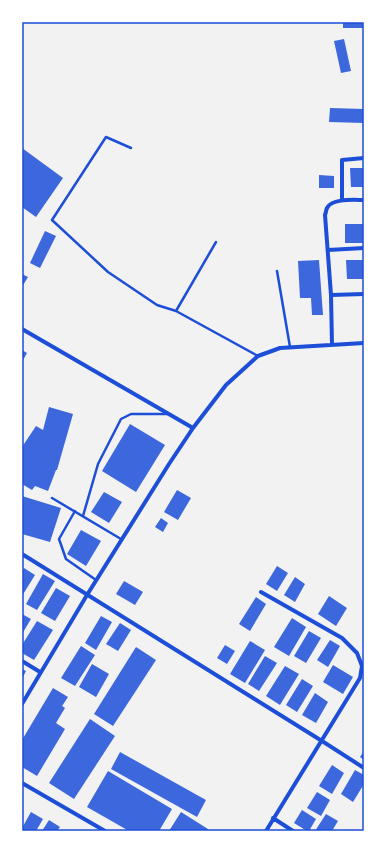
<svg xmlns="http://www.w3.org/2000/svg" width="386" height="853" font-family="'Fira Sans',sans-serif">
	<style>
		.building { fill: #3d67dc }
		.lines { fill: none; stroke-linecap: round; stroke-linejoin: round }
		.service { stroke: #1d4ed8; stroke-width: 2.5 }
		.minor { stroke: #1d4ed8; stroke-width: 4 }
		.neatline { fill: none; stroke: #1d4ed8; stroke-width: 1.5 }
	</style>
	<rect width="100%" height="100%" fill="#f2f2f2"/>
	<path class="building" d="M 343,22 L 364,22 L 364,28 L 343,28 Z
		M 344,39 L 351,71 L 341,73 L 334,41 Z
		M 330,108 L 364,109 L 364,123 L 329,122 Z
		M 22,148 L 63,178 L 36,217 L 22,207 Z
		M 350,168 L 364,168 L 364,187 L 351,187 Z
		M 319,175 L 334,176 L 334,188 L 319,188 Z
		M 345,224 L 364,224 L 364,243 L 345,243 Z
		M 45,231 L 56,236 L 40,268 L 30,263 Z
		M 319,260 L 323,315 L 312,315 L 311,298 L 300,298 L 298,261 Z
		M 346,260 L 364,260 L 364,279 L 347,279 Z
		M 22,274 L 28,277 L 22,287 Z
		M 22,350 L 27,353 L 22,362 Z
		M 49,407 L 73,414 L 57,470 L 56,470 L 48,491 L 35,486 L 32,490 L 22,484 L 22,447 L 36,426 L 43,430 Z
		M 130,424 L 165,445 L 136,492 L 102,471 Z
		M 177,490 L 191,498 L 178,520 L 164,512 Z
		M 104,492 L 122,502 L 109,523 L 91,512 Z
		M 22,496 L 61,508 L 50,542 L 22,534 Z
		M 161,518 L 168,523 L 163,532 L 155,527 Z
		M 81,530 L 101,541 L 86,566 L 67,554 Z
		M 277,566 L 288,573 L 277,591 L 266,584 Z
		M 24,568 L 35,575 L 22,596 L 22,572 Z
		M 43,574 L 55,581 L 37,610 L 26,604 Z
		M 295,577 L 305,584 L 295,602 L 284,595 Z
		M 124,581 L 143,592 L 135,605 L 116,594 Z
		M 56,588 L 70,596 L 55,621 L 41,613 Z
		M 329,596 L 347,608 L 336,626 L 318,614 Z
		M 256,597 L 266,604 L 250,631 L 239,624 Z
		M 22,614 L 31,619 L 22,634 Z
		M 101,616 L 112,622 L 96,650 L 85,643 Z
		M 292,618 L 306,627 L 289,656 L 274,647 Z
		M 37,621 L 53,630 L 34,660 L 22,653 L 22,645 Z
		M 120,623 L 131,630 L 118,651 L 106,644 Z
		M 309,631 L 321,638 L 306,663 L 294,656 Z
		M 330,640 L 340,646 L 328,667 L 317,660 Z
		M 250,641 L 265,650 L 245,683 L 230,674 Z
		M 225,645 L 235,651 L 227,664 L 217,658 Z
		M 81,646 L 95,655 L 75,686 L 61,678 Z
		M 136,647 L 156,660 L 113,726 L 94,714 Z
		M 265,656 L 277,663 L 259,691 L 248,684 Z
		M 92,664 L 109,674 L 96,697 L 79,687 Z
		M 333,665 L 353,677 L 343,694 L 323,682 Z
		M 285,666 L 299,674 L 280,705 L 266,696 Z
		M 22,669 L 26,671 L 22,679 Z
		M 302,679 L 313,686 L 297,712 L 286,705 Z
		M 53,688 L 68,697 L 62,706 L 65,708 L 56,723 L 65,729 L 37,776 L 22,767 L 22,740 Z
		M 315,693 L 328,702 L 316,723 L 302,715 Z
		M 90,719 L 115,736 L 74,799 L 49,783 Z
		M 364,751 L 364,760 L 360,757 Z
		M 120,752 L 206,800 L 197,817 L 111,769 Z
		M 332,765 L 344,773 L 332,794 L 319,786 Z
		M 355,770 L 364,775 L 364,784 L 353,802 L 341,794 Z
		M 108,771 L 172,809 L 159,831 L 129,831 L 87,807 Z
		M 317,792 L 330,800 L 321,816 L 307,808 Z
		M 302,810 L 316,819 L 309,831 L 307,831 L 294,823 Z
		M 31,812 L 43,819 L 36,831 L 22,831 L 22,828 Z
		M 181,812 L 208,829 L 207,831 L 169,831 Z
		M 326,814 L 338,821 L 332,831 L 315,831 Z
		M 49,820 L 60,827 L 57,831 L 42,831 Z"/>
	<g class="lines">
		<path class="service" d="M 131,148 L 106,137 L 52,220 L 108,272 L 157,305 L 176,311 L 258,356
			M 277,271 L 290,347
			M 176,311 L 216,242
			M 52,498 L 121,539
			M 75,511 L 59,539 L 66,559 L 96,580
			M 83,516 L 98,464 L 121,419 L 131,414 L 168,414"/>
		<path class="minor" d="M 342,200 L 342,160 L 364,158
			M 328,250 L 364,248
			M 331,295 L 364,294
			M 22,329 L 193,428
			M 332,345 L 331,295 L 325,215 C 326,213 326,210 327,208 C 332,198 354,200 364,200
			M 22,554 L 322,741 L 364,768
			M 261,592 L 342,638 L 357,653 L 362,666 L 360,678 L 266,831
			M 22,661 L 40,672
			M 22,704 L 87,595 L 169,464 L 193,428 L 226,385 L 258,356 L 280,348 L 364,343
			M 22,783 L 105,831
			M 273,818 L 293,831"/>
	</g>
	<rect width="386" height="853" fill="none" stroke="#ffffff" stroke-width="46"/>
	<rect x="23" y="23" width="340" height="807" class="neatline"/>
</svg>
